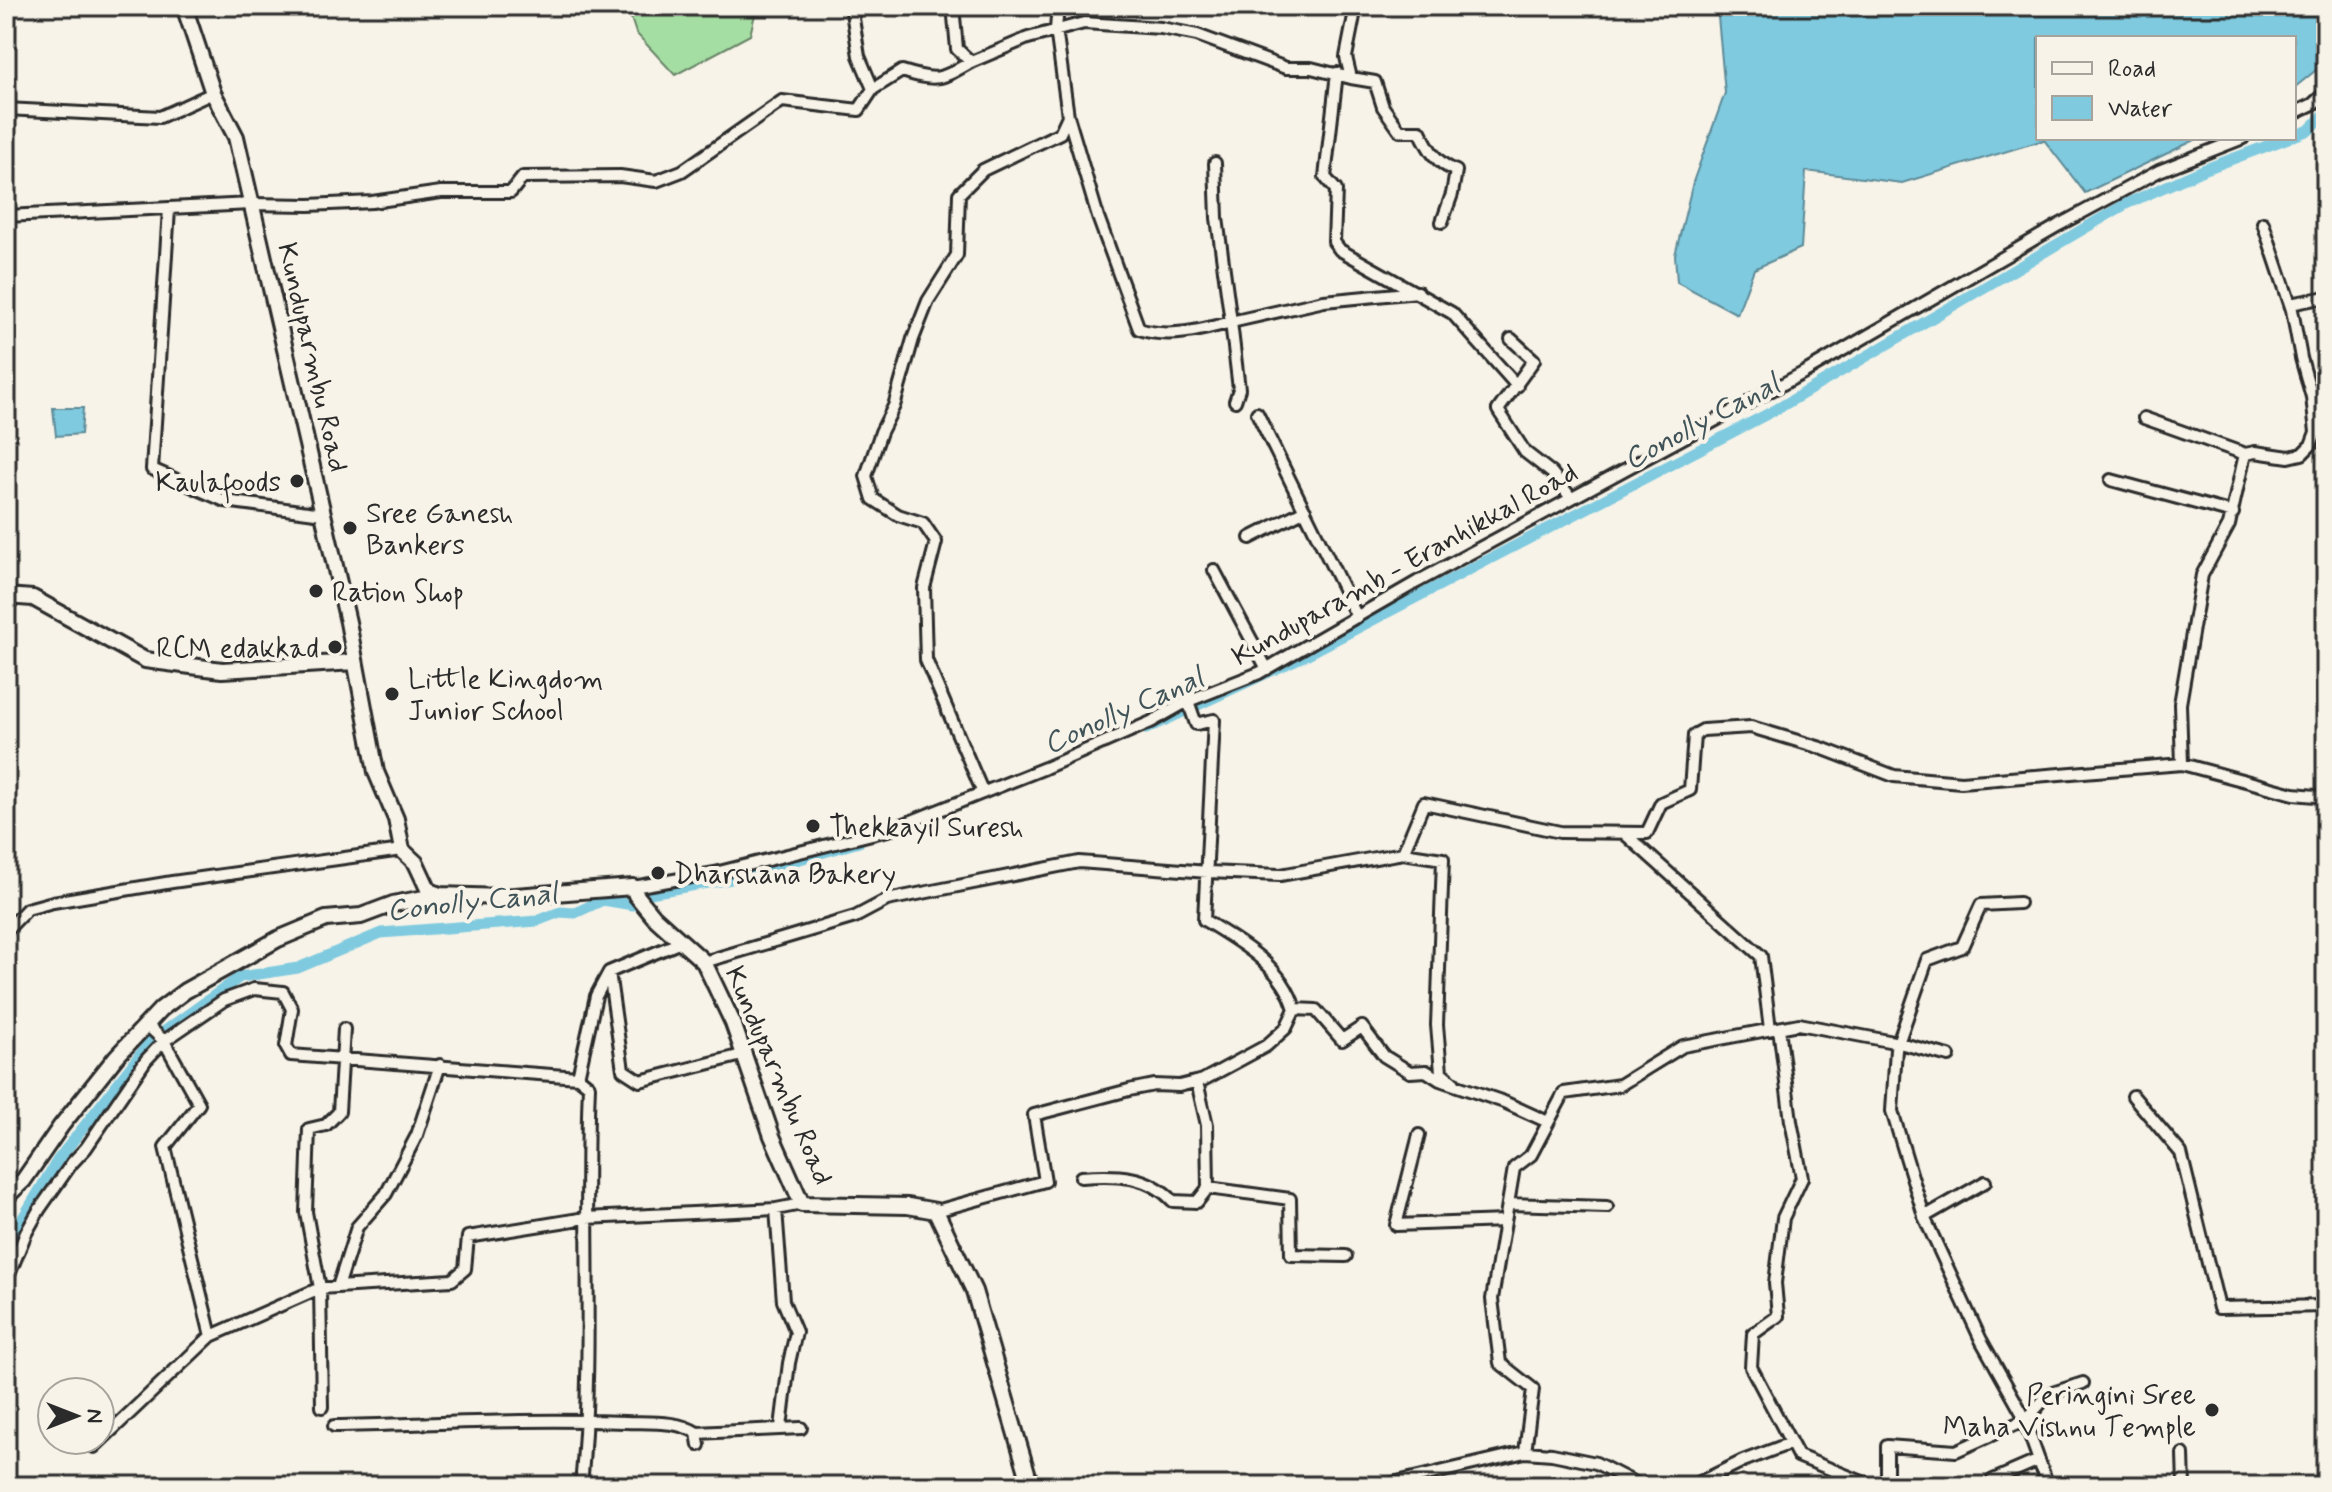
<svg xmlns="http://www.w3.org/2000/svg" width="2332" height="1492" font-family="Mynerve,sans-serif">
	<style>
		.green { fill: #a5dea3; stroke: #688467; stroke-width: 2 }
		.water { fill: #7fcadf; stroke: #5d8a97; stroke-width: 2 }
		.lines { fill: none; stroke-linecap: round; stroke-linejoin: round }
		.canal { stroke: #7fcadf; stroke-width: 11 }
		.minor-casing { stroke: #2b2b2b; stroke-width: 16 }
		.secondary-casing { stroke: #2b2b2b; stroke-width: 20 }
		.minor { stroke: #f7f3e8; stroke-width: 10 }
		.secondary { stroke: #f7f3e8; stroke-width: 14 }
		.poi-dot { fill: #2b2b2b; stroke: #f7f3e8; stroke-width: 3 }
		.labels { text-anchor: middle; stroke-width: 8; stroke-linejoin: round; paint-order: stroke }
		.street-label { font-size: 28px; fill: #2b2b2b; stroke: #f7f3e8 }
		.poi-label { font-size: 28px; fill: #2b2b2b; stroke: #f7f3e8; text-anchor: start }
		.water-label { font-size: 30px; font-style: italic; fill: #405358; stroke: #f7f3e8 }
	</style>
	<rect width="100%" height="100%" fill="#f7f3e8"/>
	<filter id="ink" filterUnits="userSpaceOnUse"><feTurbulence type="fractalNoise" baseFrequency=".0125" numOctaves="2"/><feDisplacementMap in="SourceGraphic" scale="16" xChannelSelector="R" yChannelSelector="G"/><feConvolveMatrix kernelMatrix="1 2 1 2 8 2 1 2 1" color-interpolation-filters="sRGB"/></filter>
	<g filter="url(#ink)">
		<path class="green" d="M 627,6 L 757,6 L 750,35 L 675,75 L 636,33 Z"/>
		<path class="water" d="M 1717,6 L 2326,6 L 2326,62 L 2294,88 L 2294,38 L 2038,38 L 2038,138 L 2199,138 L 2085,193 L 2044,140 L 1902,183 L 1806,171 L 1801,248 L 1754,269 L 1737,314 L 1677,282 L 1675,255 L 1693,182 L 1725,93 Z
			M 53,408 L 83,408 L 81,434 L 56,436 Z"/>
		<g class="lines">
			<path class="canal" d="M 2294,136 L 2309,130 L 2326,113
				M 1146,729 L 1308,654 L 1777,409 L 2126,204 L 2203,170 L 2288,138
				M 6,1246 L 57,1161 L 151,1041 L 240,977 L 298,968 L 381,933 L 537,921 L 560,912 L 575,913 L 603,900 L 633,905 L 644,894 L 731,879 L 859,842"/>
			<g class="minor-casing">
				<path id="minor" d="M 851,6 L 859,56 L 873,89
					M 953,6 L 957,49 L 971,62 L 1028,38 L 1084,23 L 1161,28 L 1197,35 L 1286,68 L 1311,68 L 1351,78 L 1346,57 L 1356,6
					M 1337,73 L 1325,177 L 1336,190 L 1334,242 L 1340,250 L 1452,313 L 1517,386
					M 1351,78 L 1375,82 L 1383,107 L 1400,131 L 1420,131 C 1429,150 1436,163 1456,171 L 1452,194 L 1442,222
					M 6,109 L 160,117 L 213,93
					M 2294,113 L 2313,104 L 2326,92
					M 1068,116 L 1098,217 L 1139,329 C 1168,339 1203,330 1231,322 L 1239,389 L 1235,401
					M 1215,163 L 1217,218 L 1231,322 L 1324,301 L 1418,292
					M 169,209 L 152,469 L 225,501 L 323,514
					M 6,216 L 251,204 L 309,205 L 372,202 L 441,192 L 511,192 L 523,177 L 620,176 L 656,181 L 682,171 L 782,101 L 859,110 L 873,89 L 902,71 C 937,82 940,80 971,62
					M 2290,304 L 2326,297
					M 1511,339 L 1534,360 L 1498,410 L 1525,452 L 1552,473 L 1571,498
					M 1257,413 L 1357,617
					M 2144,418 L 2245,454
					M 2111,480 L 2233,513
					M 1250,538 L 1305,510
					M 1214,570 L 1267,669
					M 1188,701 L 1196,724 L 1214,720 L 1204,920 C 1240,942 1282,965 1295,1009 L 1316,1010 L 1342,1040 L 1362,1027 L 1384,1056 L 1410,1072 L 1426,1071 L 1440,1080 L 1504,1102 L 1548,1122
					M 2182,764 L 2180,704 L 2202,575 L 2229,525 L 2245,454 L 2255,452 L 2289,457 L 2302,454 L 2311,445 L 2316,432 L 2312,397 L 2301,358 L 2292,310 L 2263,223
					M 983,793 L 926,660 L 924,588 L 936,542 L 923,523 L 898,515 L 873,499 L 866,476 L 881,432 L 894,406 L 913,339 L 928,301 L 957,255 L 959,194 L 983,170 L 1060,133 L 1068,116 L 1056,29 L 1058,6
					M 1624,833 L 1761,956 L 1770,1029
					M 1403,853 L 1443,859 L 1437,1025 L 1441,1072 L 1454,1083
					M 633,887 L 715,873 L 892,829 L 1045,768 L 1151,722 L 1188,701 L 1259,673 L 1417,582 L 1805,372 L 2059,225 L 2159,171 L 2243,138
					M 2019,903 L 1981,905 L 1962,947 L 1927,960 L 1896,1049 L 1892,1111 L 1925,1219 L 1981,1340 L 2022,1413 L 2048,1486
					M 6,931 L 27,909 L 53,902 L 172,882 L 402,850
					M 704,962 L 855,917 L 887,900 L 1079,862 L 1208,872 L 1280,875 L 1403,853 L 1424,803 L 1560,832 L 1647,833 L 1661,803 L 1690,790 L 1694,735 L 1703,730 L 1751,727 L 1821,748 L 1894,776 L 1961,782 L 2182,764 L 2294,794 L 2326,797
					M 609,972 L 623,1070 L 640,1081 L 746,1054
					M 1779,1028 L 1791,1121 L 1802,1178 L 1783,1218 L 1775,1283 L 1778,1316 L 1753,1334 L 1751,1367 L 1798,1456 L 1872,1486
					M 578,1077 L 596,996 L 609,972 L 681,942
					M 2133,1096 L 2181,1153 L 2219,1308 L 2326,1306
					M 1419,1135 L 1396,1225 L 1505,1221
					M 1081,1177 C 1116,1174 1149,1175 1173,1201 L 1197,1202 L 1208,1188 L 1207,1125 L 1197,1082
					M 1208,1188 L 1290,1199 L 1291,1255 L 1346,1256
					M 1508,1204 L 1607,1207
					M 776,1209 L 783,1301 L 796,1332 L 789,1363 L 781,1427
					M 936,1211 L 1045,1181 L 1034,1115 L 1129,1090 L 1154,1085 L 1179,1086 L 1203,1080 L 1266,1046 L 1286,1028 L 1295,1009
					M 1924,1217 L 1985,1182
					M 6,1282 L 26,1233 L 39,1210 L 72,1163 L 86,1148 L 146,1060 L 164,1041 L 224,1000 L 254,989 L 283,992 L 292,1009 L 286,1046 L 291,1055 L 578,1077 L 589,1086 C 583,1219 594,1353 581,1486
					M 338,1287 L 357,1227 L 386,1194 L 417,1135 L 440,1065
					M 211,1336 L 320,1288 L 452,1280 L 465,1269 L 468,1237 L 586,1218 L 776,1209 L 802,1204
					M 322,1407 L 320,1288 L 306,1212 L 309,1129 L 326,1125 L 339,1112 L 344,1029
					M 2025,1421 L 2049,1394 L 2083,1383
					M 334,1426 C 430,1424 528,1418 625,1422 C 648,1423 678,1420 697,1433 L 699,1445
					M 697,1433 L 801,1428
					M 94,1447 L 211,1336 L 165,1147 L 199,1104 L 164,1041 L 146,1024
					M 1525,1452 L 1552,1454 L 1596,1463 L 1641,1486
					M 2183,1454 L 2184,1486
					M 1380,1486 L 1525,1452 L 1533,1389 L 1500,1363 L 1492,1299 L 1514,1168 L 1531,1155 L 1564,1093 L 1620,1085 L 1683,1046 L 1799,1024 L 1899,1043 L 1949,1056
					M 1692,1486 L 1743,1461 L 1791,1443
					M 1887,1486 L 1887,1446 L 1956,1451 L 2025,1420
					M 1994,1486 L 1993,1480 L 2039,1460"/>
			</g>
			<g class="secondary-casing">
				<path id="secondary" d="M 184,6 L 213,93 L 236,137 L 348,622 L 376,772 L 396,819 L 402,850 L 416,863 L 429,891 L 440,895 L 502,897 L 633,887 L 636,895 L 654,917 L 704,962 L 733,1023 L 772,1136 L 802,1204 L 908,1206 L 936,1211 L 974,1291 L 1031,1486
					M 6,596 L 33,598 L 145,660 L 222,670 L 355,662
					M 6,1197 L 23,1181 L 61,1126 L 116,1057 L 161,1009 L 185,991 L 278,939 L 326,919 L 361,916 L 393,904 L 440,895"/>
			</g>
			<use href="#minor" class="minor"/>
			<use href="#secondary" class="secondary"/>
		</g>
	</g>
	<g class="poi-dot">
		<circle cx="297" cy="481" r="8"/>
		<circle cx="350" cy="528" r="8"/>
		<circle cx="316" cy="591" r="8"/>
		<circle cx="335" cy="647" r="8"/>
		<circle cx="392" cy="694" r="8"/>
		<circle cx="813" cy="826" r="8"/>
		<circle cx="658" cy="873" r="8"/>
		<circle cx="2212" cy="1410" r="8"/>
	</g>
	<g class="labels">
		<g class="street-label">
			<text transform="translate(314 357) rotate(77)" y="10">Kunduparmbu Road</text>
			<text transform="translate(1404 563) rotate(-29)" y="10">Kunduparamb - Eranhikkal Road</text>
			<text transform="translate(780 1075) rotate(67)" y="10">Kunduparmbu Road</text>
		</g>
		<g class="poi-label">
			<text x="281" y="491" text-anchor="end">Kaulafoods</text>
			<text x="366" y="522">Sree Ganesh<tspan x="366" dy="32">Bankers</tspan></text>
			<text x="332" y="601">Ration Shop</text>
			<text x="319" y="657" text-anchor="end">RCM edakkad</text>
			<text x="408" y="688">Little Kingdom<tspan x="408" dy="32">Junior School</tspan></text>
			<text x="829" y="836">Thekkayil Suresh</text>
			<text x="674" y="883">Dharshana Bakery</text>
			<text x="2196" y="1404" text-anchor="end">Peringini Sree<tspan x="2196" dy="32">Maha Vishnu Temple</tspan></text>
		</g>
		<g class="water-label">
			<text transform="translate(1701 421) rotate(-28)" y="10">Conolly Canal</text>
			<text transform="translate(1123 710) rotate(-24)" y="10">Conolly Canal</text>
			<text transform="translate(472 901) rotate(-6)" y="10">Conolly Canal</text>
		</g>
	</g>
	<rect width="2332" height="1492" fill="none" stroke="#f7f3e8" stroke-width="32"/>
	<rect x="16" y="16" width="2300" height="1460" fill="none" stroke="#2b2b2b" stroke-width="3" filter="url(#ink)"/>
	<rect x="2036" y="36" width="260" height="104" fill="#f7f3e8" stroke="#a5a39c" stroke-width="2"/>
	<rect x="2052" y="62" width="40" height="12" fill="#f7f3e8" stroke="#a5a39c" stroke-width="2"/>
	<text x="2108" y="76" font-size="24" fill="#2b2b2b">Road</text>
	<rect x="2052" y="96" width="40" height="24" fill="#7fcadf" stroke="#a5a39c" stroke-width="2"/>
	<text x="2108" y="116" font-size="24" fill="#2b2b2b">Water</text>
	<g transform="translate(76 1416) rotate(90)"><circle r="38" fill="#f7f3e8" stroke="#a5a39c" stroke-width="2"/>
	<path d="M0-6L14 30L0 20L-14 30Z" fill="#2b2b2b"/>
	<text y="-12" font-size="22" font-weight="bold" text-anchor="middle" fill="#2b2b2b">N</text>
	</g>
</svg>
